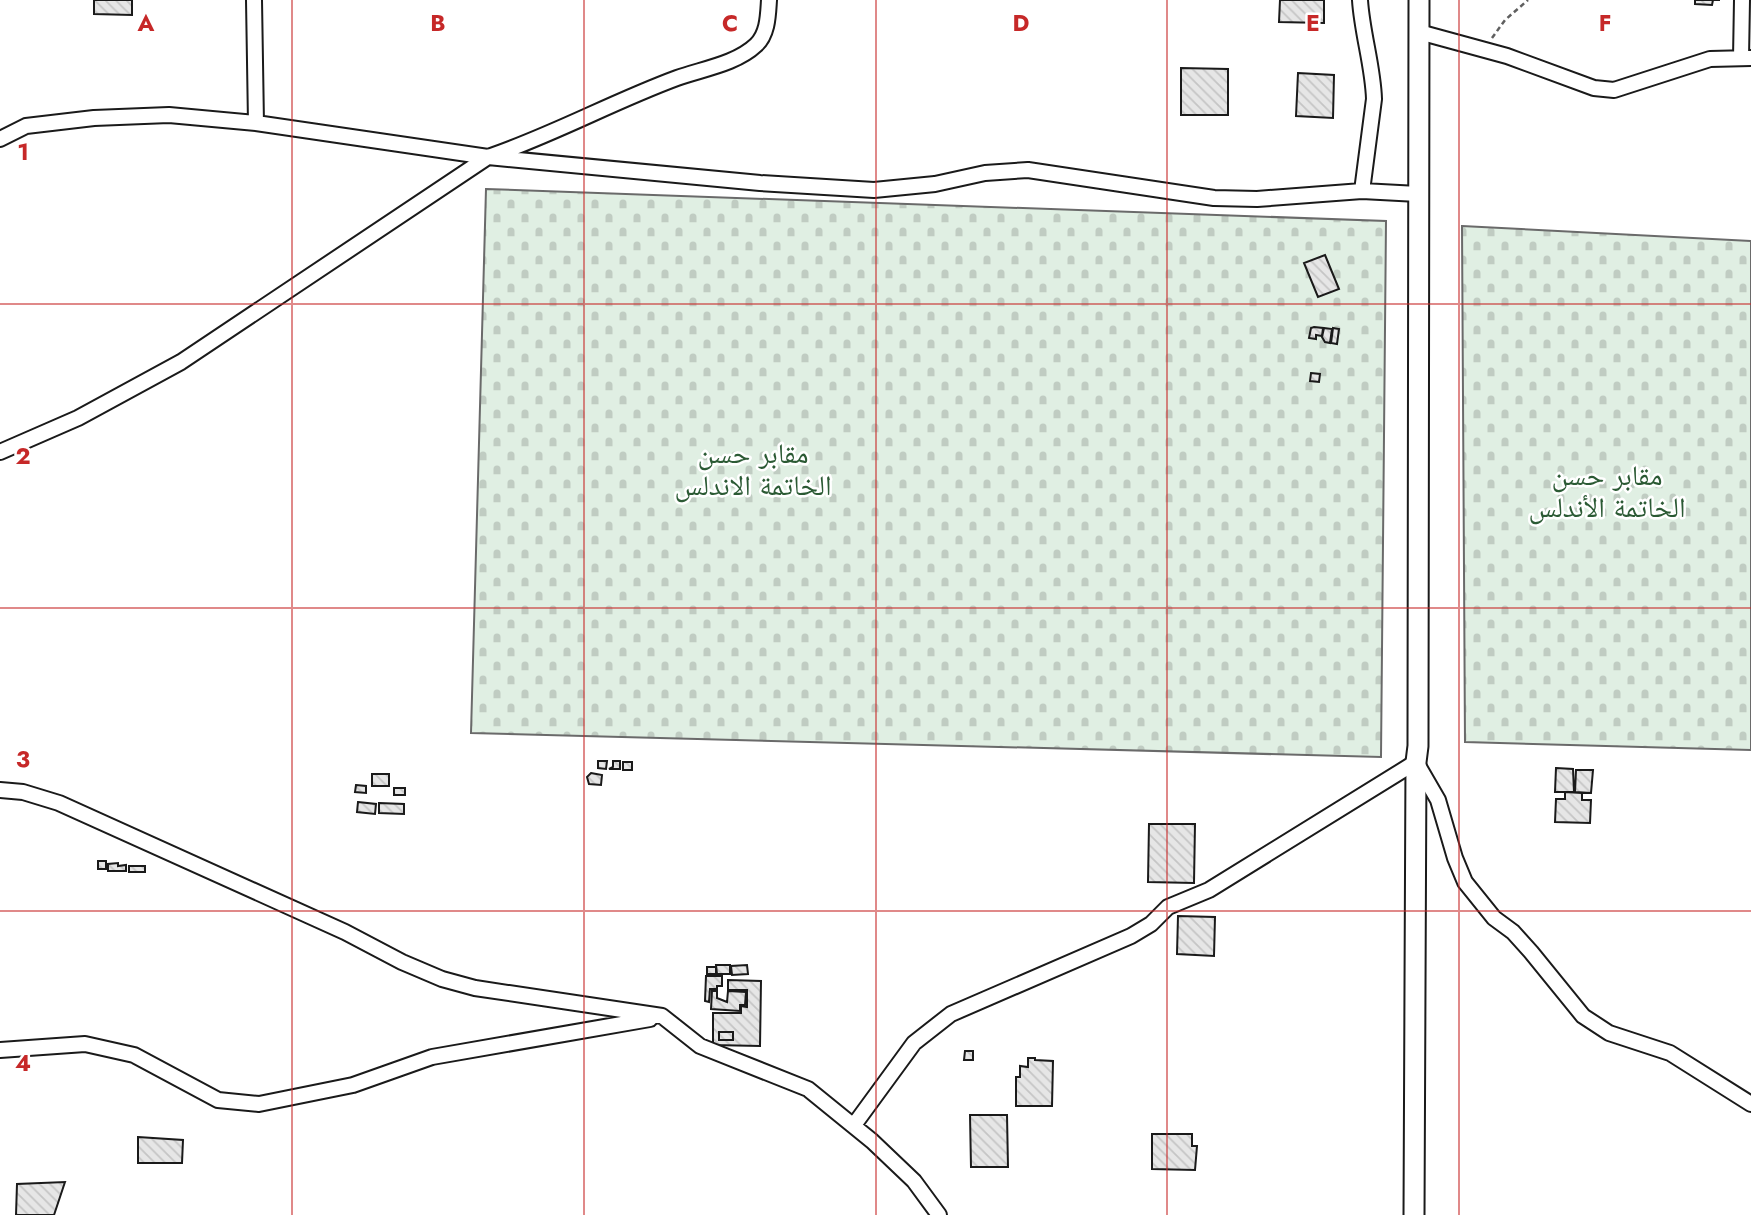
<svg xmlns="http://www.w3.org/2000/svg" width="1751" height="1215" font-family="Jost,'Noto Naskh Arabic',sans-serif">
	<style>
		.cemetery { fill: url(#cemetery-stones); stroke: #6a6a6a; stroke-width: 2 }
		.building { fill: url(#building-back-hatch); stroke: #1a1a1a; stroke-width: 2 }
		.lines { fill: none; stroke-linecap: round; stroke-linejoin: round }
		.street-casing { stroke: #1a1a1a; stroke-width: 18 }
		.secondary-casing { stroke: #1a1a1a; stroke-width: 23 }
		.path { stroke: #5f5f5f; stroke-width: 2.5; stroke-dasharray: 5 3.5; stroke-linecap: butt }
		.street { stroke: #fff; stroke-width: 14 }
		.secondary { stroke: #fff; stroke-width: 19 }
		.grid { fill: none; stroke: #c62828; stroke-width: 2; stroke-opacity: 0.55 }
		.labels { text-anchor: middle; stroke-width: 5; stroke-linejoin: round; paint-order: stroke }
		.park-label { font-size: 28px; fill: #2b5a34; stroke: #fff }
		.grid-label { font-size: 23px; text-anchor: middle; font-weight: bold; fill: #c62828; stroke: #fff; stroke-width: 5; stroke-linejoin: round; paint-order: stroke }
	</style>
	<defs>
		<pattern id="cemetery-stones" width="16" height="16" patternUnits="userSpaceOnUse" patternTransform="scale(1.75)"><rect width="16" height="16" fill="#e0efe3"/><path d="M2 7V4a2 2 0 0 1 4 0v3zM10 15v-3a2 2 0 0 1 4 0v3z" fill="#c0ccc2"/></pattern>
		<pattern id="building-back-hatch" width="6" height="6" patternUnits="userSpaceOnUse" patternTransform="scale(1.75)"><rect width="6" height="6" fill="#e6e6e6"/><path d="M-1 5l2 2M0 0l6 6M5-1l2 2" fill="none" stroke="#c5c5c5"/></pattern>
	</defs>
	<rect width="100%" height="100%" fill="#fff"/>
	<path class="cemetery" d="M 486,189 L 1386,221 L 1381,757 L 471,733 Z
		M 1462,226 L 1751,241 L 1751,750 L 1465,742 Z"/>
	<path class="building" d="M 94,0 L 132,0 L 132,15 L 94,14 Z
		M 1280,0 L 1324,0 L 1324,23 L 1279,22 Z
		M 1695,0 L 1720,0 L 1713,0 L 1712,5 L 1695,4 Z
		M 1181,68 L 1228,69 L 1228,115 L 1181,115 Z
		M 1298,73 L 1334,75 L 1333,118 L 1296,116 Z
		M 1325,255 L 1339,289 L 1318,297 L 1304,263 Z
		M 1314,327 L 1323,328 L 1322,336 L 1316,335 L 1316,339 L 1309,338 L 1311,328 Z
		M 1324,328 L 1332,329 L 1330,343 L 1325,342 L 1322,337 Z
		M 1333,328 L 1339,329 L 1337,344 L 1331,343 Z
		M 1311,373 L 1320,374 L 1319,382 L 1310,381 Z
		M 598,761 L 607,761 L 606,769 L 598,768 Z
		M 613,761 L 620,761 L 620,769 L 609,769 L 613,767 Z
		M 623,762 L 632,762 L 632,770 L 623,770 Z
		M 1556,768 L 1573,769 L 1574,792 L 1555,792 Z
		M 1576,770 L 1593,770 L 1591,793 L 1575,792 Z
		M 591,773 L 602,775 L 601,785 L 589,784 L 587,777 Z
		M 372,774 L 389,774 L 389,786 L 372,786 Z
		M 356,785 L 366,786 L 366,793 L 355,792 Z
		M 394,788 L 405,788 L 405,795 L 394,795 Z
		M 1565,792 L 1582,793 L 1582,800 L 1591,800 L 1590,823 L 1555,822 L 1556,799 L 1565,799 Z
		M 358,802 L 376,804 L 375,814 L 357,812 Z
		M 379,803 L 404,804 L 404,814 L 379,813 Z
		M 1149,824 L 1195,824 L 1194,883 L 1148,882 Z
		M 98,861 L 106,861 L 106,869 L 98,869 Z
		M 118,863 L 118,866 L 126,865 L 126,871 L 108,871 L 108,864 Z
		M 129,866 L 145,866 L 145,872 L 129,872 Z
		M 1178,916 L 1215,917 L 1214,956 L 1177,954 Z
		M 716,965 L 730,965 L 730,974 L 717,974 Z
		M 747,965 L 748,974 L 732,975 L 731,966 Z
		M 707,967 L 716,967 L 716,974 L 707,974 Z
		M 706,976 L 722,976 L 722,986 L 717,986 L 717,989 L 710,989 L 709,1002 L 705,1001 Z
		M 728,980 L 761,981 L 760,1046 L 713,1045 L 713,1013 L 741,1013 L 741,1006 L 747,1007 L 747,990 L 728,990 Z
		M 712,991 L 717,991 L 717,998 L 727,1002 L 728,991 L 746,992 L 745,1005 L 740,1005 L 740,1011 L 711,1009 Z
		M 719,1032 L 733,1032 L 733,1040 L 719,1040 Z
		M 965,1051 L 973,1051 L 973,1060 L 964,1060 Z
		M 1028,1058 L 1035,1058 L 1035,1060 L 1053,1061 L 1052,1106 L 1016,1106 L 1016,1077 L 1020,1077 L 1020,1066 L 1028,1067 Z
		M 970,1115 L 1007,1115 L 1008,1167 L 971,1167 Z
		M 1152,1134 L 1192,1134 L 1192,1146 L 1197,1146 L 1195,1170 L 1152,1169 Z
		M 138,1137 L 183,1140 L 182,1163 L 138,1163 Z
		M 65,1182 L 54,1215 L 16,1215 L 17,1184 Z"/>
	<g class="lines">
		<g class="street-casing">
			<path id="street" d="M 254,0 L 256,123
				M 1360,0 C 1362,33 1373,66 1374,99 L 1362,191
				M 1419,32 L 1507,56 L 1594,88 L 1614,90 L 1710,59 L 1751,58
				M 1741,58 L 1742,0
				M 0,139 L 26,126 L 94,118 L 169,115 L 256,123 L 488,157 L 760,183 L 874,190 L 935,184 L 985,173 L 1028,170 L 1214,198 L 1257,199 L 1362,191 L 1418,194
				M 0,452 L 78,418 L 181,362 L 488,157 C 553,135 612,102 677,78 C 702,69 736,64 756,45 C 768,34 768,15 769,0
				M 0,790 L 23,792 L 59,803 L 345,932 L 402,962 L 442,979 L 475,988 L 662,1016 L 700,1046 L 808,1089 L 872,1141 L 914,1181 L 939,1215
				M 0,1050 L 85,1044 L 134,1055 L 218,1100 L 259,1104 L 353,1085 L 432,1057 L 650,1019
				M 854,1125 L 914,1043 L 951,1014 L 1131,936 L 1151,924 L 1168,907 L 1209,890 L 1416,762 L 1438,800 L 1455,858 L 1465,882 L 1494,918 L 1513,932 L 1531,952 L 1583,1016 L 1609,1033 L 1670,1053 L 1751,1104"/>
		</g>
		<g class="secondary-casing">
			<path id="secondary" d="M 1414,1215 L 1416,762 L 1418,746 L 1419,0"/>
		</g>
		<path class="path" d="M 1492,38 L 1505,20 L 1528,0"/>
		<use href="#street" class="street"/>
		<use href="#secondary" class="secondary"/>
	</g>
	<path class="grid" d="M 292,0 L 292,1215M 584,0 L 584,1215M 876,0 L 876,1215M 1167,0 L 1167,1215M 1459,0 L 1459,1215M 0,304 L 1751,304M 0,608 L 1751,608M 0,911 L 1751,911"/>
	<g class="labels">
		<g class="park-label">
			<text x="753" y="463">مقابر حسن<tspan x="753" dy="32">الخاتمة الاندلس</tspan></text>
			<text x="1607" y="485">مقابر حسن<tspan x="1607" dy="32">الخاتمة الأندلس</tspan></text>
		</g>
	</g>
	<g class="grid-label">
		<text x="146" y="31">A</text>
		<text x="438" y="31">B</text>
		<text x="730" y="31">C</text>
		<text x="1021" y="31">D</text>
		<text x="1313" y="31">E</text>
		<text x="1605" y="31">F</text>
		<text x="23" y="160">1</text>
		<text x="23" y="464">2</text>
		<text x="23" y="767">3</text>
		<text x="23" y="1071">4</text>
	</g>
</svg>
